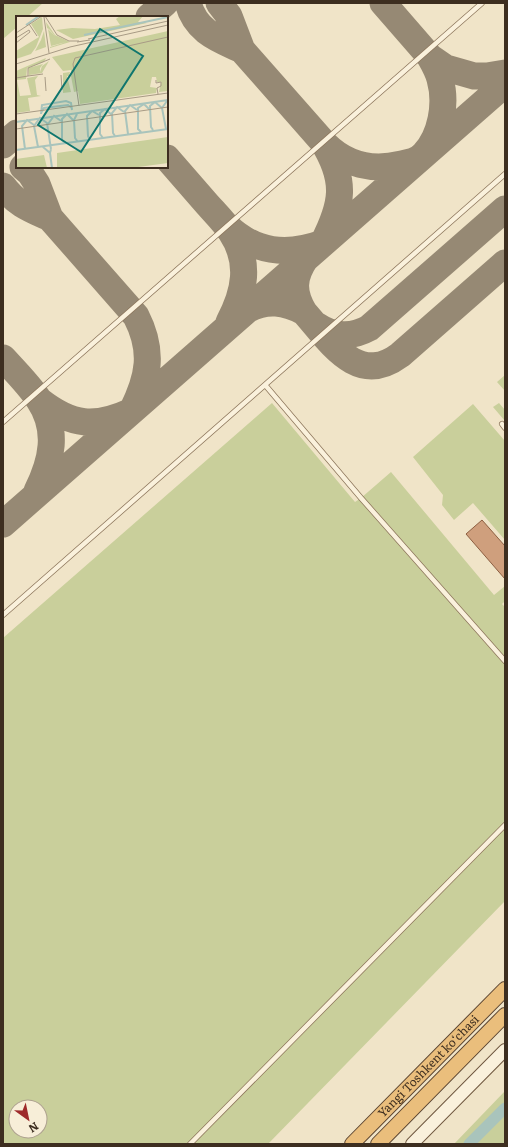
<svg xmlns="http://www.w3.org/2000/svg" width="508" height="1147" font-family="Literata,serif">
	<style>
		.green { fill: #c9cf9b; fill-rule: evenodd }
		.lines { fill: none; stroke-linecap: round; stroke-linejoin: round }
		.canal { stroke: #a9c4bc; stroke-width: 11 }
		.taxiway { stroke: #968974; stroke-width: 27 }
		.building { fill: #cf9f7d; stroke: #8d5f41 }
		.service-casing { stroke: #8d765c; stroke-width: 6 }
		.secondary-casing { stroke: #6f573f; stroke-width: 14 }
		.trunk-casing { stroke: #5b4430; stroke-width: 16 }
		.service { stroke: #faf1dc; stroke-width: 4.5 }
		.secondary { stroke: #faf1dc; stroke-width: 12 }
		.trunk { stroke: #eabe7c; stroke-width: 14 }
		.labels { text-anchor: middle; stroke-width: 3.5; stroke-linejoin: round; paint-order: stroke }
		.street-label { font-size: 12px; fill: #3d2e20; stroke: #f7eed8 }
		.inset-river { fill: none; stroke: #a9c4bc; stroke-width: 2 }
		.inset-road { fill: none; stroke: #a89b85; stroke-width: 1 }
		.view { fill: #0f766e; fill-opacity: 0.15; stroke: #0f766e; stroke-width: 2 }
		.inset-edge { fill: none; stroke: #3d2e20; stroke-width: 2 }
	</style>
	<rect width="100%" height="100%" fill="#f0e4c8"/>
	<path class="green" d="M 3,3 L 43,3 L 27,17 L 17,17 L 17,27 L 3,39 Z
		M 505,375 L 505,391 L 497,382 Z
		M 272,403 L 355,502 L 361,498 L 391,472 L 494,595 L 505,586 L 505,601 L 502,604 L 505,607 L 505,901 L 268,1144 L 3,1144 L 3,638 ZM 16,1107 L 40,1107 L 40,1131 L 16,1131 Z
		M 499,403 L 505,410 L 505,421 L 493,407 Z
		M 473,404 L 505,441 L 505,540 L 473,503 L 454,520 L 442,505 L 443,495 L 413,457 Z
		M 505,1091 L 505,1144 L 454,1144 Z"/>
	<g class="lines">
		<path class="canal" d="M 469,1144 L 505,1108"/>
		<path class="taxiway" d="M 188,3 C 196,32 218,39 242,50
			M 219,3 L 229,16 L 242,50 L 323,142 C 347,181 343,204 323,243 C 287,256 255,253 227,226
			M 383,3 L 430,57 L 446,68 L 474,76 L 487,76 L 505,73
			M 149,17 L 165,3
			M 325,144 C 346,165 373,171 401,164 C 408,163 419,160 424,154 C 441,136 447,104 440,79 C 438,71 434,64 430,57
			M 3,145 L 17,133
			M 167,158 C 180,173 194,189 207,204 C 215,213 224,222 231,232 C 251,262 245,292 229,322
			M 23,167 L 30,173 L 37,184 L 50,218 L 136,316 C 154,351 149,377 132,411 C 95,428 72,426 40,401
			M 3,186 C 16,204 30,209 50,218
			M 247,310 C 267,299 285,302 304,312 C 292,292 293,277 306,258
			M 304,312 C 330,341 357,387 400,355 L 505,263
			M 316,325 C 334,337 351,338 369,328 L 505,209
			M 3,358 C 15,371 29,385 39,400 C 59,430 52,461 37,491
			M 3,524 L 505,84"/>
	</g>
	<path class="building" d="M 482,520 L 505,546 L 505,579 L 466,534 Z"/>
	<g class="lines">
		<g class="service-casing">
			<path id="service" d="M 266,386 L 361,498 L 505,661
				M 3,422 L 482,3
				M 502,424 L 505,428
				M 3,615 L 505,174
				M 190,1144 L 505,825"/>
		</g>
		<g class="secondary-casing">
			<path id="secondary" d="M 412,1144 L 505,1050"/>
		</g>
		<g class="trunk-casing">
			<g id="trunk">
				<path id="s1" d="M 352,1144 L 505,989"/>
				<path d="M 378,1144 L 505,1015"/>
			</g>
		</g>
		<use href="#service" class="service"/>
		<use href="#secondary" class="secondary"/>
		<use href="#trunk" class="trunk"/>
	</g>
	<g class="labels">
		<g class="street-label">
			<text dy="4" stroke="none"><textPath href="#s1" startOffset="109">Yangi Toshkent ko‘chasi</textPath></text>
		</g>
	</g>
	<g transform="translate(16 16)">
		<rect width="152" height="152" fill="#f0e4c8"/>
		<path d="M 104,0 L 127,0 L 122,6 L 131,7 L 57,23 L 40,14 L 56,12 L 79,13 L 104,9 L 100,3 ZM 26,1 L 27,13 L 20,31 L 15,38 L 0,43 L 0,35 L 23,21 L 15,8 ZM 30,6 L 39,19 L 54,26 L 34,32 L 34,30 L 34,31 L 50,26 L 35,30 L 32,13 L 39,20 L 33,13 L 31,12 ZM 28,15 L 30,31 L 19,35 L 25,24 ZM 152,15 L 152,75 L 143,76 L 145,66 L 141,66 L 140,61 L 136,61 L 134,71 L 141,72 L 140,77 L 64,88 L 62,75 L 58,76 L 55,60 L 51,60 L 55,76 L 47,77 L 47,57 L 54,56 L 53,59 L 55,59 L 55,54 L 47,55 L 36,41 ZM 30,42 L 28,46 L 11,52 L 10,63 L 1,64 L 4,80 L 15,79 L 11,62 L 22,60 L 19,64 L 21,79 L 25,80 L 12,82 L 14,95 L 0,97 L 0,55 ZM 33,45 L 26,57 L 13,59 L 12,52 L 27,48 L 24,52 L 24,56 L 26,50 ZM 152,121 L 152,147 L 115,152 L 41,152 L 41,137 ZM 28,139 L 31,152 L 0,152 L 0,143 Z" fill="#c9cf9b"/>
		<path class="inset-river" d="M 10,9 L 23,0M 68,19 L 152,1M 25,97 L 28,92 L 52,89 L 56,92M 25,98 L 26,89 L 50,85 L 55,87 L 56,94M 61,98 L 58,104 L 59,122 L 62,126M 0,106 L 152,84M 32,108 L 38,100 L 45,105M 150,113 L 146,92 L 151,85M 137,114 L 135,111 L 134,90 L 139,86 L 146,92M 125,116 L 122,113 L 122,92 L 128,88 L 134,94M 112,118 L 109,95 L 114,89 L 121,94M 99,120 L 97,117 L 96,97 L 101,91 L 108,96M 87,122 L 84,118 L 84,97 L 89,93 L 96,99M 74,124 L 72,120 L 71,100 L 76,95 L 83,99M 49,127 L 46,124 L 46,103 L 51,98 L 58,105M 22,131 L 18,110 L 24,102 L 31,107 L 35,133M 27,131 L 34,137 L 35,133M 9,133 L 6,110 L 11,104 L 18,109M 0,134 L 152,113M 34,137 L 36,152"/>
		<path class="inset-road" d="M 29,0 L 41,19 L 53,25 L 63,25M 28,1 L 33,37M 13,8 L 21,20M 0,17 L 26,0M 0,22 L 13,14 L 14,16 L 0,27M 72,23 L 152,5M 61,26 L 74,24M 0,48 L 54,31 L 152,9M 45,59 L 46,74M 12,60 L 27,58M 29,61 L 30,75M 0,62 L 12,60 L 12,52 L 34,43M 140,64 L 140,67 L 145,66 L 145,70 L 141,72 L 142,78M 63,90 L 57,48 L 59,42 L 152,21M 0,98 L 152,77M 0,113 L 152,91"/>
		<path class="view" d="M 84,13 L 127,40 L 65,136 L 22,109 Z"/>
		<rect width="152" height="152" class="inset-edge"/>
	</g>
	<rect width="508" height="1147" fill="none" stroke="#3d2e20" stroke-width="8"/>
	<g transform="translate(28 1119) rotate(147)"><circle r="19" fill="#f7eed8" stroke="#ada18e"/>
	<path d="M0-3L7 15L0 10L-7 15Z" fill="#9e2a2b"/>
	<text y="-6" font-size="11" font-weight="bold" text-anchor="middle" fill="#3d2e20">N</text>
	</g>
</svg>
